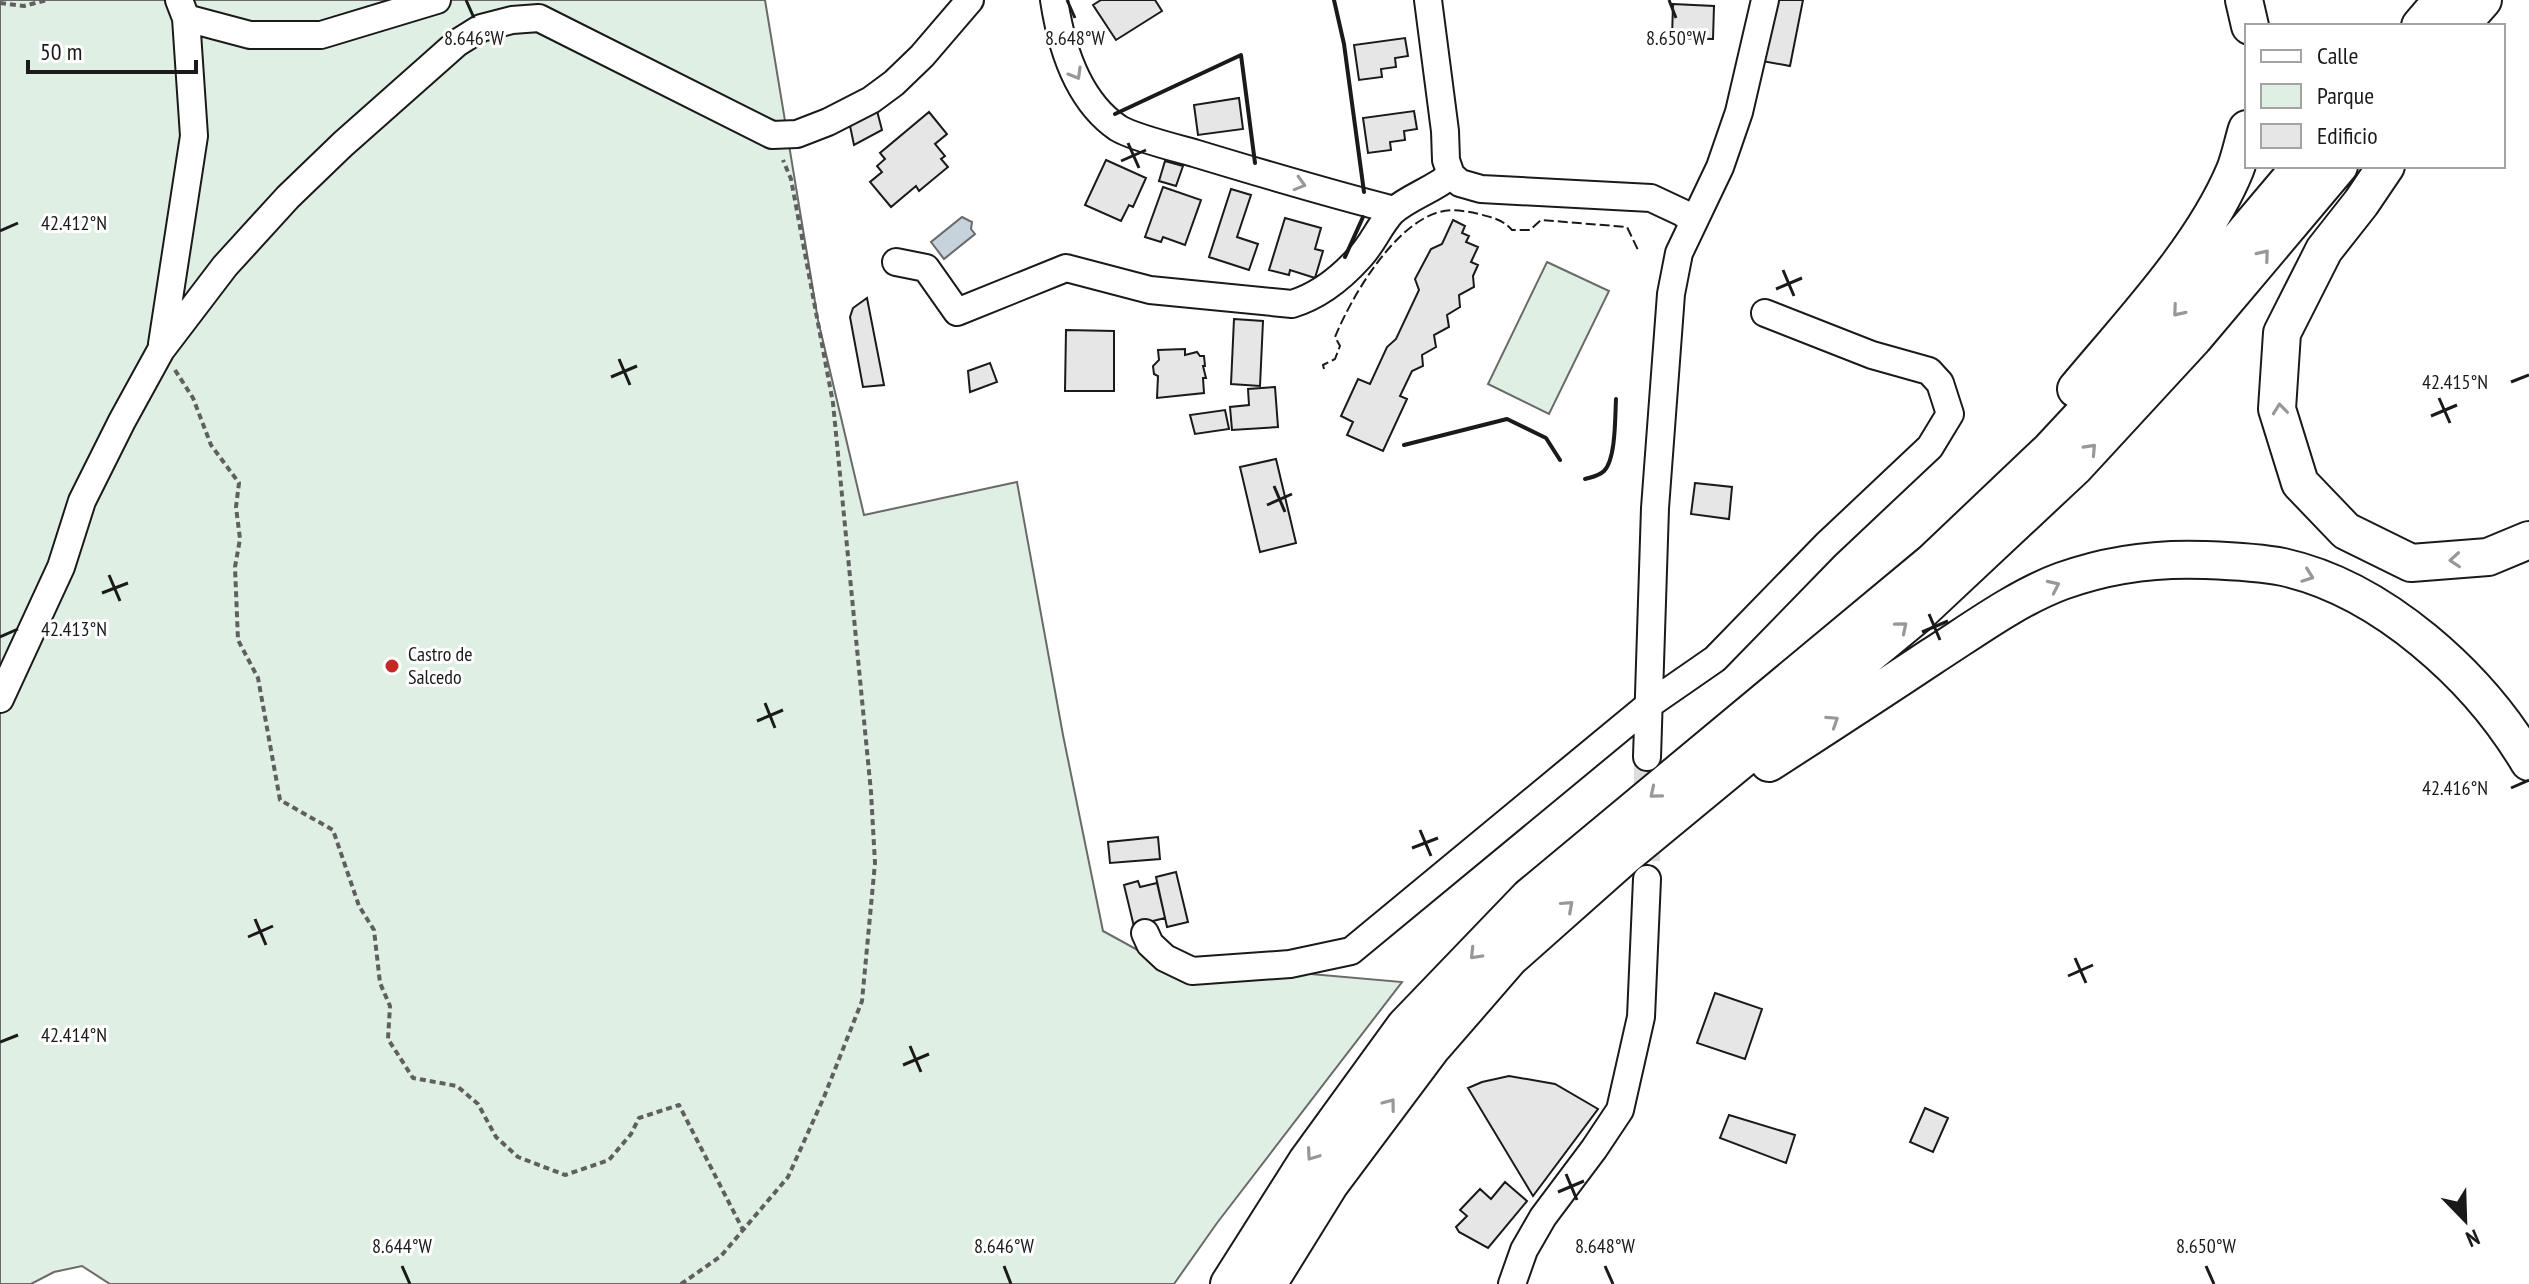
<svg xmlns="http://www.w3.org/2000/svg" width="2529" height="1284" font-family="'PT Sans Narrow',sans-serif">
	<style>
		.green { fill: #e0efe3; stroke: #6a6a6a; stroke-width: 2 }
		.water { fill: #c6d2dc; stroke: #6a6a6a; stroke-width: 2 }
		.building { fill: #e6e6e6; stroke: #1a1a1a; stroke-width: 2 }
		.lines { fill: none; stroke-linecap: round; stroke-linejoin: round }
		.minor-tunnel { stroke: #ddd; stroke-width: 26; stroke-dasharray: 26 13; stroke-linecap: butt }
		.minor-casing { stroke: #1a1a1a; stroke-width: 30 }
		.highway-casing { stroke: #1a1a1a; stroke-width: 40 }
		.path { stroke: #5f5f5f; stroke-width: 4; stroke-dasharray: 6 4; stroke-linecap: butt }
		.minor { stroke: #fff; stroke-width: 26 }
		.highway { stroke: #fff; stroke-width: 36 }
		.fence { stroke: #1a1a1a; stroke-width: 2; stroke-dasharray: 10 4; stroke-linecap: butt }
		.wall { stroke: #1a1a1a; stroke-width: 4 }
		.oneway { stroke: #989898 }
		.ticks { fill: none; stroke: #1a1a1a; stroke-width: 3 }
		.poi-dot { fill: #c62828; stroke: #fff; stroke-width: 3 }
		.labels { text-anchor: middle; stroke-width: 6; stroke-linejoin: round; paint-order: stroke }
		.poi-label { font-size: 20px; fill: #1a1a1a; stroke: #fff; text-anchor: start }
		.ticks-label { font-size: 20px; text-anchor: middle; fill: #1a1a1a; stroke: #fff; stroke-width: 6; stroke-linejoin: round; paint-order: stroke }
	</style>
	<rect width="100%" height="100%" fill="#fff"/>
	<path class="green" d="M 0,0 L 765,0 L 818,320 L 864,515 L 1017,482 L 1063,735 L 1103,931 L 1192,980 L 1288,972 L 1402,982 L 1217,1223 L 1174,1284 L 110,1284 L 82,1266 L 54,1272 L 31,1284 L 0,1284 Z
		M 1547,262 L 1609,291 L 1549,414 L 1488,384 Z"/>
	<path class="water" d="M 962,217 L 972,222 L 971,229 L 975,234 L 944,259 L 931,242 Z"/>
	<path class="building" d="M 1101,0 L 1155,0 L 1162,11 L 1116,40 L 1093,5 Z
		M 1774,0 L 1803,0 L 1790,66 L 1762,61 Z
		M 1673,4 L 1714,6 L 1713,39 L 1672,38 Z
		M 1405,38 L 1408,56 L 1395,58 L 1396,67 L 1381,69 L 1382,77 L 1359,80 L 1354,45 Z
		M 1239,98 L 1243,129 L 1198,135 L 1194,105 Z
		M 876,107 L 882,130 L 854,145 L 849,121 Z
		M 1414,111 L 1417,129 L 1404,131 L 1405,140 L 1390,142 L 1391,150 L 1368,153 L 1363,118 Z
		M 929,112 L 947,134 L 935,144 L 945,156 L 941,159 L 948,167 L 919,191 L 916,186 L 891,207 L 870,182 L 882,172 L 877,166 L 885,159 L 880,153 Z
		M 1106,160 L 1146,178 L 1133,207 L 1129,205 L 1121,221 L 1085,205 Z
		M 1165,161 L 1183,166 L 1176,186 L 1159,181 Z
		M 1163,187 L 1201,200 L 1185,245 L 1163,237 L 1161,242 L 1145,237 Z
		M 1231,189 L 1251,195 L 1237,237 L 1258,244 L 1249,270 L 1209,257 Z
		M 1285,218 L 1321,228 L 1315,249 L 1323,251 L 1315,278 L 1290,270 L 1289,275 L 1269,270 Z
		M 1453,220 L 1465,226 L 1462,233 L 1469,236 L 1466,242 L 1478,247 L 1471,262 L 1478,265 L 1473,276 L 1474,287 L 1459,295 L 1460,307 L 1447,315 L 1449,327 L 1434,335 L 1436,347 L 1422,355 L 1423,366 L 1412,371 L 1400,396 L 1407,399 L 1383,451 L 1347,435 L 1353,422 L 1341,416 L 1358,379 L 1370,384 L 1387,347 L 1396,339 L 1419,290 L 1415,279 L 1431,249 L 1442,244 Z
		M 867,298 L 884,385 L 863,387 L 850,317 L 853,308 Z
		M 1234,319 L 1263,321 L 1260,386 L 1231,384 Z
		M 1066,330 L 1114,331 L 1114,391 L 1065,391 Z
		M 1185,349 L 1185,355 L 1197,352 L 1200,356 L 1204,356 L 1205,366 L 1203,366 L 1206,378 L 1203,378 L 1204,393 L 1157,398 L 1158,376 L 1154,374 L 1153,366 L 1159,360 L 1158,350 Z
		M 990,363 L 997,382 L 970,392 L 968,371 Z
		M 1275,387 L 1278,427 L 1232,430 L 1230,407 L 1249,405 L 1248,389 Z
		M 1225,410 L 1229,429 L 1195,434 L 1190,415 Z
		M 1276,459 L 1296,543 L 1260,552 L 1240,467 Z
		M 1695,483 L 1732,487 L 1729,519 L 1691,514 Z
		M 1158,837 L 1160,859 L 1110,863 L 1108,842 Z
		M 1176,872 L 1188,922 L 1167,927 L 1156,877 Z
		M 1138,881 L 1140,887 L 1157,883 L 1165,918 L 1149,922 L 1135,931 L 1124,885 Z
		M 1715,993 L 1762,1009 L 1745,1059 L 1697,1043 Z
		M 1509,1076 L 1555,1084 L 1598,1109 L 1533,1196 L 1468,1088 L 1482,1082 Z
		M 1925,1108 L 1948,1118 L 1933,1152 L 1910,1142 Z
		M 1729,1115 L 1795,1135 L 1786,1163 L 1720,1138 Z
		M 1505,1182 L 1527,1201 L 1488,1248 L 1459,1232 L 1456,1227 L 1467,1216 L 1460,1210 L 1480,1189 L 1491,1199 Z"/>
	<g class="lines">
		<path class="minor-tunnel" d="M 1647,757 L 1647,879"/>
		<g class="minor-casing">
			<path id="minor" d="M 179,0 L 186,18 L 250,35 L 321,35 L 437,0
				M 1054,0 C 1061,46 1077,100 1118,128 C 1132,137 1176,148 1194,153 C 1260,173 1327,193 1394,210
				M 1428,0 L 1445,131 L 1446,160 L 1451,175 L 1460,183 L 1481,189 L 1651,198 L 1683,213 L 1693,221
				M 896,262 L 926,268 L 957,312 L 1066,268 L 1150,290 L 1292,304 C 1318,296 1341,278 1359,258 C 1372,245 1379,226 1392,212 C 1409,197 1433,190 1451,175
				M 162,344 L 194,136 L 186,18
				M 0,699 L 61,567 L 82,501 L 122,421 L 161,350 L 225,266 L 288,197 L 343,144 L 457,43 L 481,28 L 512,20 L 539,18 L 772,135 L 797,134 L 828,122 L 871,100 L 894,83 L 922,56 L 970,0
				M 1647,757 L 1655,508 L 1671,294 L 1679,253 L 1720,167 L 1739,112 L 1765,0
				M 1145,933 L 1150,944 L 1165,958 L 1192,971 L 1290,964 L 1351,951 L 1650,704 L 1715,659 L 1826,545 L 1930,447 L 1950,414 L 1940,383 L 1929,371 L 1872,355 L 1765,313
				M 1512,1284 L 1524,1250 L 1543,1217 L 1594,1149 L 1620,1110 L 1641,1017 L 1647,879"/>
		</g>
		<g class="highway-casing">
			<path id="highway" d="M 2244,0 L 2250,26
				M 2420,26 L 2442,0
				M 2460,26 L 2483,0
				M 2386,166 L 2361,203 L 2324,250 L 2282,333 L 2277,409 L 2300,483 L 2346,531 L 2411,563 L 2488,557 L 2529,540
				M 2076,389 C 2130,324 2202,249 2235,170 C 2240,157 2243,142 2247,129
				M 1769,763 C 1823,728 1877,693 1931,657 C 1972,631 2016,598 2062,581 C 2109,564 2155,558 2205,560 C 2231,561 2258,562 2283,567 C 2382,589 2478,676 2529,762
				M 1229,1284 L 1307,1161 L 1405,1026 L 1529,897 L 1932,562 L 2050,450 L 2171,320 L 2301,166
				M 1268,1284 L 1330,1184 L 1431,1049 L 1510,958 L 1626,855 L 1917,615 L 2075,467 L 2194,338 L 2339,166"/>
		</g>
		<path class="path" d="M 0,3 L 24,6 L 47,0
			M 175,370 L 193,398 L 211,445 L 239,483 L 236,507 L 240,539 L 235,567 L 238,640 L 258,678 L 280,800 L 333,830 L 359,906 L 374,930 L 380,983 L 390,1006 L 388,1039 L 413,1078 L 457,1086 L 478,1104 L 496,1137 L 518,1157 L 565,1175 L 609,1160 L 631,1134 L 639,1118 L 679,1105 L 743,1230
			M 681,1284 L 721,1256 L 788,1177 L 824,1097 L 862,1001 L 875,863 L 871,792 L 833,403 L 791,179 L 783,160"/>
		<use href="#minor" class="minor"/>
		<use href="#highway" class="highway"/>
		<path class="fence" d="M 1324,369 L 1323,365 L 1335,359 L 1340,346 L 1335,337 C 1352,296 1392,228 1436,213 C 1450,208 1465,211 1479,214 C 1493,218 1502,219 1512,230 L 1530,230 L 1541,220 L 1627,227 L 1638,250"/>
		<path class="wall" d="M 1334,0 L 1344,44 L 1364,192
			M 1115,114 L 1241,55 L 1255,163
			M 1345,257 L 1363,217
			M 1404,445 L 1507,419 L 1546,438 L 1560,460
			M 1585,479 C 1592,477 1599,476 1604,471 C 1616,459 1615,417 1616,399"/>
	</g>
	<defs><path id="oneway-chevron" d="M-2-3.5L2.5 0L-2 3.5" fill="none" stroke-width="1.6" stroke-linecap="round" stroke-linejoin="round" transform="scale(2)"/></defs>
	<g class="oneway">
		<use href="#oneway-chevron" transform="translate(1076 74) rotate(60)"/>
		<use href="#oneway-chevron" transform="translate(1300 184) rotate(16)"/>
		<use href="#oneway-chevron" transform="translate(2264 255) rotate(-50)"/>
		<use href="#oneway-chevron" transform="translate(2178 311) rotate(130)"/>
		<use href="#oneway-chevron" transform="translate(2280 409) rotate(-96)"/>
		<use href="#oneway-chevron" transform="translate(2091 449) rotate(-47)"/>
		<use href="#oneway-chevron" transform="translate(2455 560) rotate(176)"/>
		<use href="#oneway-chevron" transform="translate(2308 576) rotate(20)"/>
		<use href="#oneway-chevron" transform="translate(2054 586) rotate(-25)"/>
		<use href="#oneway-chevron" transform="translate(1902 627) rotate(-40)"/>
		<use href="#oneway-chevron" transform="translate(1833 721) rotate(-33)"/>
		<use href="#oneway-chevron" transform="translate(1655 793) rotate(140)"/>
		<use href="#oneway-chevron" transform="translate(1568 906) rotate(-42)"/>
		<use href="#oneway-chevron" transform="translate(1475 954) rotate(134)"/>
		<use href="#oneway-chevron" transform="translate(1390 1104) rotate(-53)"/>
		<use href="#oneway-chevron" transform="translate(1312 1155) rotate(125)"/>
	</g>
	<path class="ticks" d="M 466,0 L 474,18M 1067,0 L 1075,18M 1669,0 L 1676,18M 1128,143 L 1139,168M 1121,161 L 1146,150M 0,231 L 18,223M 1783,270 L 1794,296M 1776,289 L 1802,278M 619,359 L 630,385M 611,377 L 637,366M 2511,382 L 2529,375M 2439,398 L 2450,423M 2431,416 L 2457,405M 1274,486 L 1285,512M 1267,505 L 1292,494M 109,575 L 120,601M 102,593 L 128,583M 1929,614 L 1940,640M 1922,632 L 1948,621M 0,637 L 18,629M 765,703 L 775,728M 757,721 L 783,710M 2511,788 L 2529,780M 1420,830 L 1431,856M 1412,848 L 1438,838M 255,919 L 266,945M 248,937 L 273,926M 2075,958 L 2086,983M 2068,976 L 2093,965M 0,1042 L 18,1035M 910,1046 L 921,1072M 903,1065 L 929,1054M 1566,1174 L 1577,1200M 1558,1192 L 1584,1181M 402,1266 L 410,1284M 1004,1266 L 1011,1284M 1605,1266 L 1613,1284M 2206,1266 L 2214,1284"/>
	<circle class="poi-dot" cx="392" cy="666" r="8"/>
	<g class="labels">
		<g class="poi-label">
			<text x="408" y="661">Castro de<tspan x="408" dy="23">Salcedo</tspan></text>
		</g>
	</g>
	<g class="ticks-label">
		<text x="474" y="45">8.646°W</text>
		<text x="1075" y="45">8.648°W</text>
		<text x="1676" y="45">8.650°W</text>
		<text x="74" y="230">42.412°N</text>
		<text x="2455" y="389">42.415°N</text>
		<text x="74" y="636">42.413°N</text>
		<text x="2455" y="795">42.416°N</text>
		<text x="74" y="1042">42.414°N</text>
		<text x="402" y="1253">8.644°W</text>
		<text x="1004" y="1253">8.646°W</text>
		<text x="1605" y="1253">8.648°W</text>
		<text x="2206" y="1253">8.650°W</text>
	</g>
	<rect x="2245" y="24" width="260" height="144" fill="#ffffff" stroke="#a3a3a3" stroke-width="2"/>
	<rect x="2261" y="50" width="40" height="12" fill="#ffffff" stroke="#a3a3a3" stroke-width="2"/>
	<text x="2317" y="64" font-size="24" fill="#1a1a1a">Calle</text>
	<rect x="2261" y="84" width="40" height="24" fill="#e0efe3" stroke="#a3a3a3" stroke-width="2"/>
	<text x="2317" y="104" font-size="24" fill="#1a1a1a">Parque</text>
	<rect x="2261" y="124" width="40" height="24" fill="#e6e6e6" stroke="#a3a3a3" stroke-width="2"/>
	<text x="2317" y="144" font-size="24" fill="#1a1a1a">Edificio</text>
	<g transform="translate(2465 1220) rotate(157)" stroke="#ffffff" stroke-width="6" paint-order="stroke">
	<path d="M0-6L14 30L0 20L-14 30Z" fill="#1a1a1a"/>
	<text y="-12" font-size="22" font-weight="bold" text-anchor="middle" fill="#1a1a1a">N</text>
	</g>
	<path d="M28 60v12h168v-12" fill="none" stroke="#1a1a1a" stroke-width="4"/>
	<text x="40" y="60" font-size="24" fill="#1a1a1a" stroke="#ffffff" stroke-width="6" paint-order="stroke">50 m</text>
</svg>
